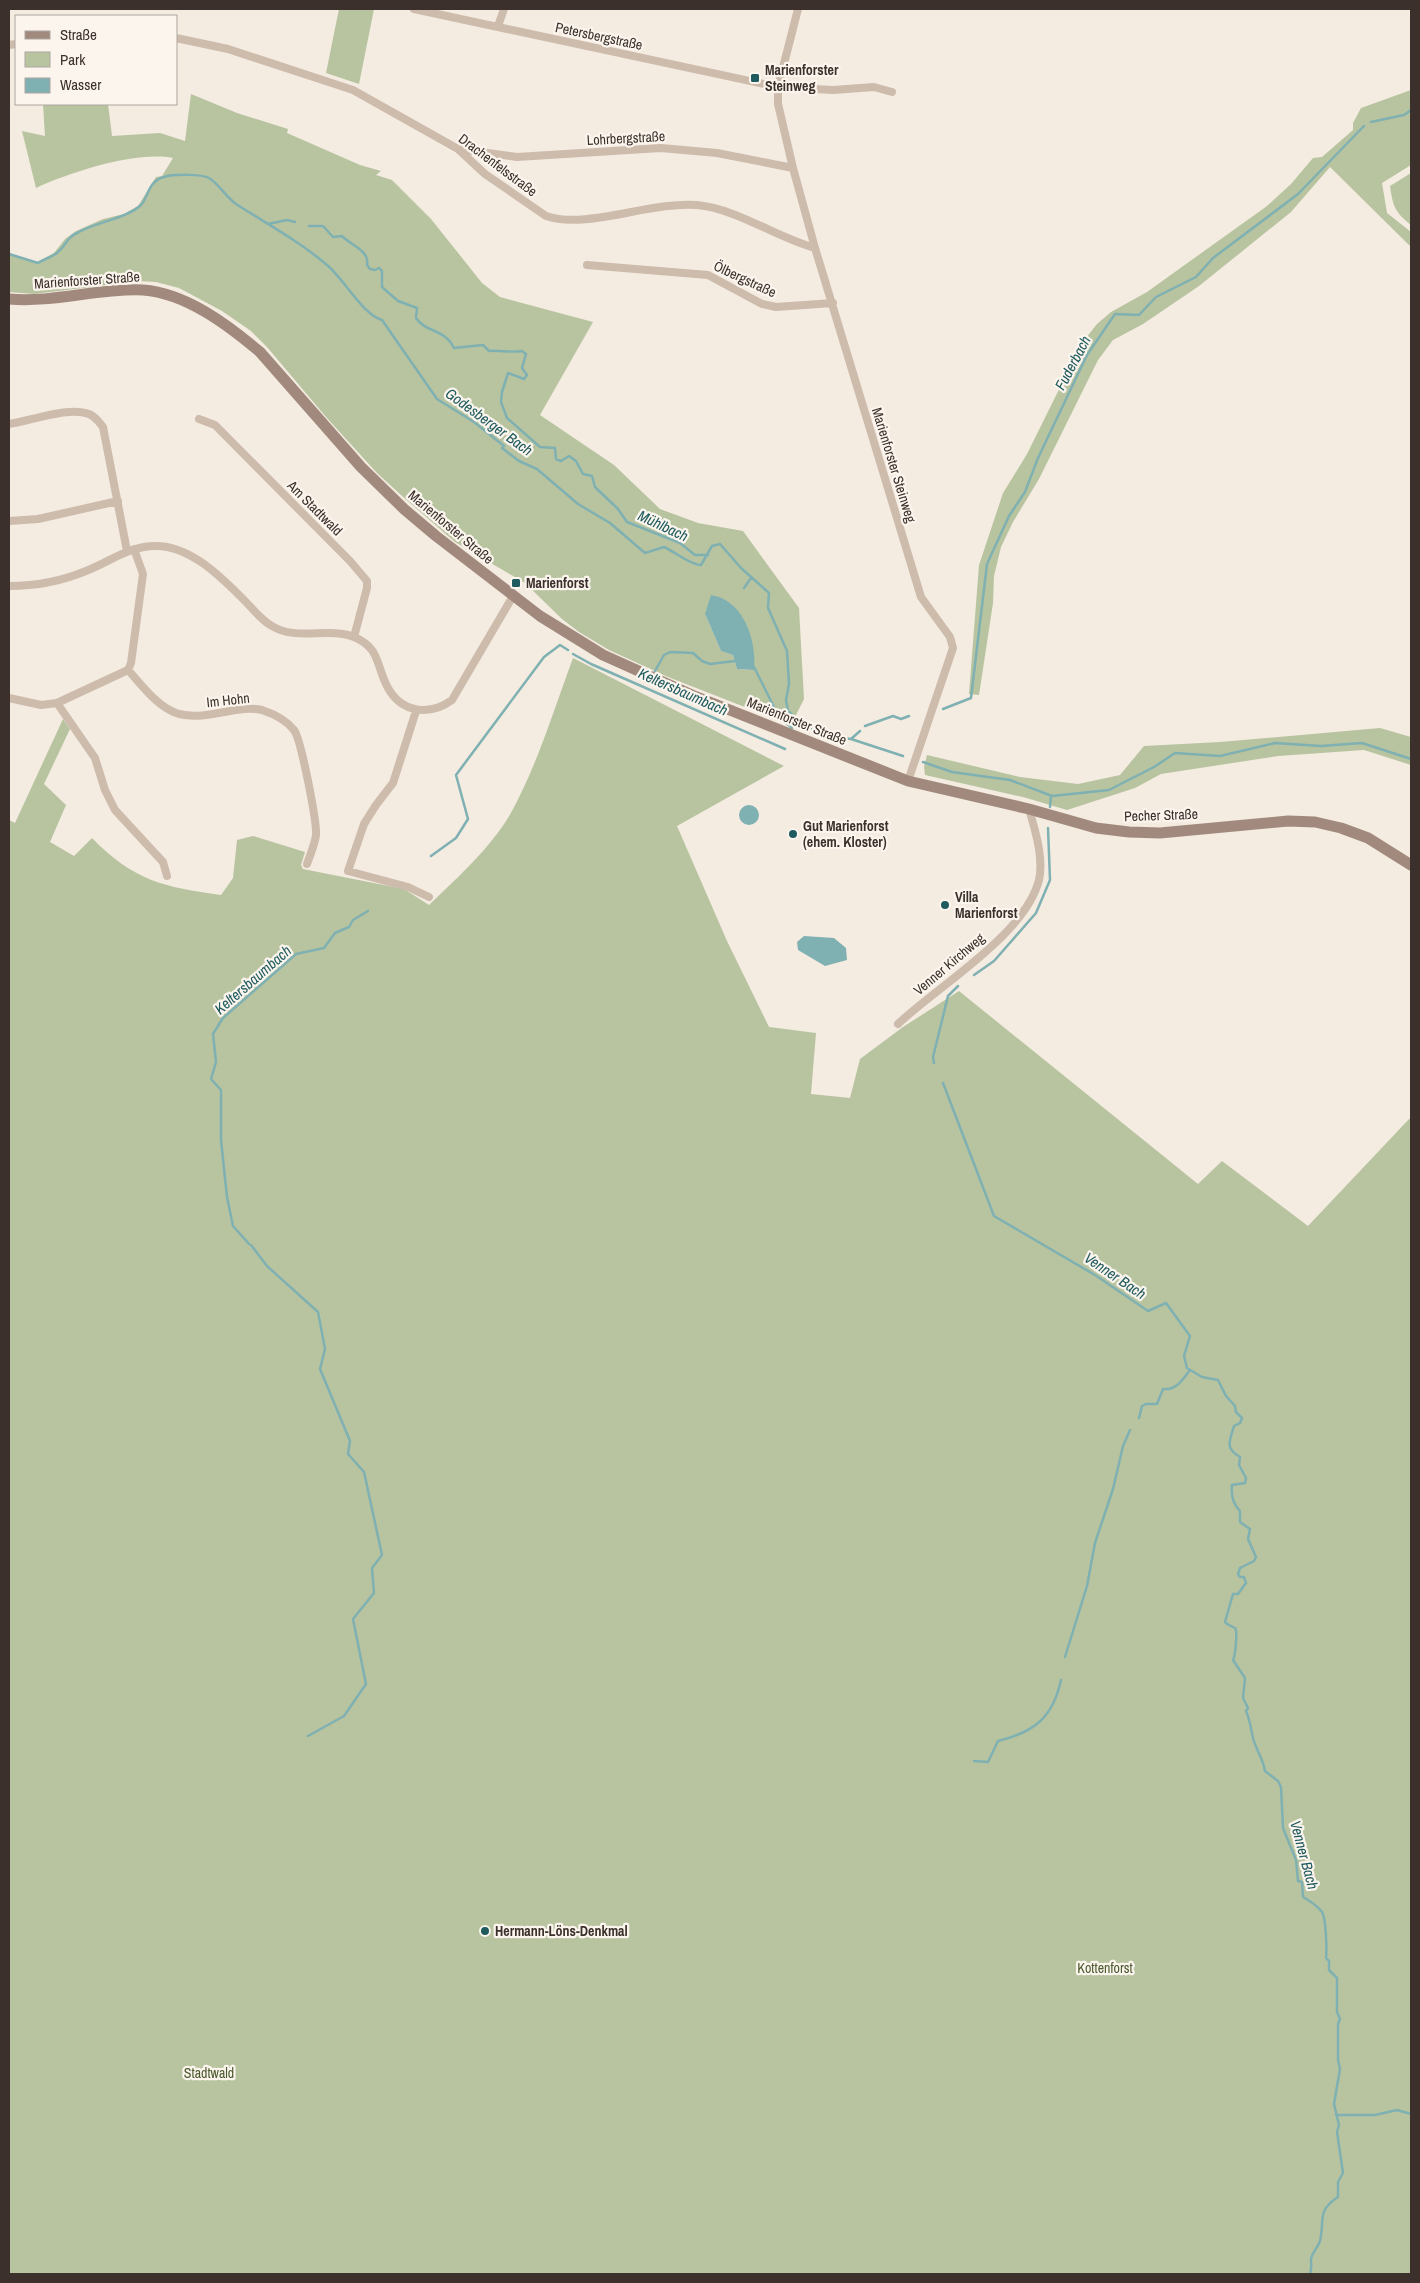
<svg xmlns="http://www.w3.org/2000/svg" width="1420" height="2283" font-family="'Archivo Narrow',sans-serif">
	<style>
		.green { fill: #b8c4a0; fill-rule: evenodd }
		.water { fill: #7fb0b2 }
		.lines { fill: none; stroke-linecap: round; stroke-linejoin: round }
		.stream { stroke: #7fb0b2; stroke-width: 2.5 }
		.minor { stroke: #cdbbac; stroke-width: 8 }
		.secondary { stroke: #a18a7d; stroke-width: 11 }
		.poi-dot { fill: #1f5a5e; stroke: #fbf5ee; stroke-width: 2 }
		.labels { text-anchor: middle; stroke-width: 4.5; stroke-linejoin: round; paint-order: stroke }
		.street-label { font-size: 14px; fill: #3b302b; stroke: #fbf5ee }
		.poi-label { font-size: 14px; font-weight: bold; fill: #3b302b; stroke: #fbf5ee; text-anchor: start }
		.park-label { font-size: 14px; fill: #4a5a2e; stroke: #fbf5ee }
		.water-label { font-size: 15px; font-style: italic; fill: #1f5a5e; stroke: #fbf5ee }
	</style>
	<rect width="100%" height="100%" fill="#f4ebe1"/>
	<path class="green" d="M 339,9 L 374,9 L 359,84 L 326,73 Z
		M 1411,90 L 1411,165 L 1382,183 L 1387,213 L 1411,232 L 1411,247 L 1330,167 L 1291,212 L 1199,286 L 1143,324 L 1113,340 L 1098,360 L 1039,479 L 1013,522 L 1001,547 L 994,576 L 993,603 L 979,695 L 969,694 L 979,565 L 1003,493 L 1027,454 L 1082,343 L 1097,324 L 1111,312 L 1147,292 L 1267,206 L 1291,184 L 1313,158 L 1322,157 L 1353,130 L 1353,123 L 1361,108 Z
		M 191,94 L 237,113 L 288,129 L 287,133 L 360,165 L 381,171 L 376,175 L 392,180 L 431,219 L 482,283 L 500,297 L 593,322 L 540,415 L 614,465 L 660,509 L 698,523 L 743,531 L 799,608 L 804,699 L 791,725 L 668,677 L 609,650 L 579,632 L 562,619 L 525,583 L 455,542 L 401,495 L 377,473 L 326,417 L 267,347 L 251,331 L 222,311 L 179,288 L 156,282 L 139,281 L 34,294 L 9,292 L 9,253 L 37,262 L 54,253 L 65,239 L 76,231 L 103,219 L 124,214 L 138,206 L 156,177 L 162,176 L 173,158 C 135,151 71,172 36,188 L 22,131 L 45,136 L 43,104 L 108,104 L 112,136 L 160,133 L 185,141 ZM 705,614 L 754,670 L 737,669 L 733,655 L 721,651 Z
		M 1411,173 L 1411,225 C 1395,212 1393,207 1390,186 Z
		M 573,658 L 784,766 L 677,826 L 727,941 L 769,1027 L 816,1033 L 811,1094 L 850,1098 L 860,1059 L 903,1027 L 959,991 L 1198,1184 L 1222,1161 L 1308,1226 L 1411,1117 L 1411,2274 L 9,2274 L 9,820 L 15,823 L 63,719 L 70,729 L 44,784 L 66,805 L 50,842 L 74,856 L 92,838 C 134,881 164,887 221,895 L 233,878 L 237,840 L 253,836 L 305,852 L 301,865 L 303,869 L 404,889 L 429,905 C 458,877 492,847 512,811 C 538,763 554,709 573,658 Z
		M 1380,728 L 1411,737 L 1411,765 L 1364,750 L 1278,756 L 1161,774 L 1135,788 L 1067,810 L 1023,797 L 925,775 L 924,767 L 927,755 L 1020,777 L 1078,784 L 1120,775 L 1144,746 L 1220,742 Z"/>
	<path class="water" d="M 711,595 C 744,600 757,641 754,670 L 737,669 L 733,655 L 721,651 L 705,614 Z
		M739 815a10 10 0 1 1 20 0a10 10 0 1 1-20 0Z
		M 804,936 L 834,938 L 846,948 L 847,960 L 825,966 L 798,950 L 797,942 Z"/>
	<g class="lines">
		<path class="stream" d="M 1371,122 L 1404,115 L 1411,110
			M 268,224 L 287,220 L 295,222
			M 309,226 L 323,226 L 333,237 L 342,236 C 352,246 370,251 367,265 L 370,269 L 375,270 L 379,268 L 382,271 L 382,287 L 398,301 L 417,308 L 416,318 C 426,333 444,328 454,348 L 483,345 L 489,351 C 500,350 511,353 522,351 L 526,354 L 522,368 L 527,375 L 524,379 L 508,373 L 502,392 L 501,402 L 507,418 L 540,447 L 555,448 L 556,459 L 561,461 L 569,456 L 576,461 L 583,474 L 592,476 L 595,487 L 618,509 L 627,522 L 680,543 L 695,555 L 708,555
			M 9,254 L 38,263 C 44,259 53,257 58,252 C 67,244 66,238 79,232 C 97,222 127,218 141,205 C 148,198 148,181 164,177 C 172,174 202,174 209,178 C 219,184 226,197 236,204 C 267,224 299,241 327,265 C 344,279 363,315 382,320 L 437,399 L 474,422 L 504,446 L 502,448 L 519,461 L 537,469 L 578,504 L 610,523 L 645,553 L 664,547 C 675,552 691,565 701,565 L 712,546 L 720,544 L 741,568 L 769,593 L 768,608 L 787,651 L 789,684 L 786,700 L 788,711 L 800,722 L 826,736 L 851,739 L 903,756
			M 744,588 L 751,578
			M 573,654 L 591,664 L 785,749
			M 754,667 L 779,717 L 792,728
			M 655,671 L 664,655 L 670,652 L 693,653 L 702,661 L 710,664 L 735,661
			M 943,709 L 971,698 L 987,564 L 1009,516 L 1025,492 L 1038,458 L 1087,355 L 1115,314 L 1139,315 L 1156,297 L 1196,277 L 1213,258 L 1298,194 L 1364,126
			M 865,726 L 893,716 L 901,719 L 909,716
			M 851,739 L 860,731
			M 923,762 L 952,772 L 1010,780 L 1052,796 L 1109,790 L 1154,767 L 1175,753 L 1220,756 L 1275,743 L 1321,746 L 1362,743 L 1411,759
			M 1050,807 L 1051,796
			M 431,856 L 456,838 L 468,819 L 456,775 L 544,657 L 560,645 L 568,650
			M 974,975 L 994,961 L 1036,913 L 1050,880 L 1048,828
			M 934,1063 L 933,1057 L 948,996 L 958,986
			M 943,1083 L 994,1216 L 1095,1275 L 1148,1311 L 1166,1303 L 1190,1336 L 1184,1356 L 1187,1368 L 1202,1377 L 1218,1380 L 1226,1396 L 1235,1406 L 1236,1412 L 1242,1418 L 1240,1423 L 1234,1426 C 1230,1441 1224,1448 1240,1457 L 1239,1465 L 1246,1478 L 1245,1483 L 1232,1485 C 1231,1494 1233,1504 1240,1511 L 1240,1522 L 1250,1529 L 1248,1539 L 1256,1557 L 1254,1561 L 1240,1568 L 1238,1574 L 1240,1577 L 1244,1577 L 1246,1583 L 1238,1594 L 1233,1594 L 1225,1622 C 1228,1626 1232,1626 1235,1628 C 1238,1631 1235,1657 1233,1660 L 1245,1678 L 1243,1698 L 1248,1708 L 1246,1711 C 1250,1720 1251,1729 1253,1738 C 1256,1750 1263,1758 1265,1771 L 1278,1781 L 1281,1787 L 1283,1828 L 1296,1860 L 1298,1881 L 1302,1882 L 1303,1897 C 1310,1901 1317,1905 1322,1912 C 1326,1918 1327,1950 1326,1958 L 1329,1961 L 1329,1970 L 1337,1978 L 1337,2012 L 1340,2019 L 1338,2024 L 1338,2060 L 1340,2069 L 1334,2104 L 1339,2125 L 1337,2132 L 1343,2173 L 1338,2182 L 1338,2197 C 1316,2211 1325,2221 1320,2241 C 1318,2247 1312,2253 1311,2259 C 1311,2265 1312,2268 1310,2274
			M 249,1244 L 233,1226 L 227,1197 L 221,1140 L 221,1090 L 211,1079 L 216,1062 L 213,1034 L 223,1018 L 296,954 L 324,948 L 335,933 L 349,927 L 353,920 L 368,911
			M 251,1245 L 267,1266 L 318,1312 L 325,1349 L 320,1369 L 350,1441 L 348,1454 L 364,1472 L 382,1555 L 372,1568 L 374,1593 L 353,1619 L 366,1684 L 344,1716 L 308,1736
			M 1139,1418 L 1142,1406 L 1146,1404 L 1157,1404 L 1163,1389 C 1177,1390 1182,1380 1190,1370
			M 1065,1657 L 1087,1586 L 1095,1543 L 1113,1489 L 1123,1446 L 1130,1430
			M 974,1761 L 988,1762 L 998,1741 C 1035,1732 1053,1717 1061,1680
			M 1336,2115 L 1375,2115 L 1397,2110 L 1411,2114"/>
		<path class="minor" d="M 414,9 L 778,87 L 833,90 L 874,87 L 892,92
			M 798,9 L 778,87 L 778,104 L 793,168 L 815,248 L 921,597 L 950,637 L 953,648 L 908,781
			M 498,26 L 504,9
			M 176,38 L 228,49 L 353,90 L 458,149 L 485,174 L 546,216 C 586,230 651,201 697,205 C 738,209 775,237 815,248
			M 9,45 L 16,44
			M 458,149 L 517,157 L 661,148 L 717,153 L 793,168
			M 587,265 L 708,275 L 762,304 L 776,307 L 833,303
			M 199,419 L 215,425 L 350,561 L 367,581 L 367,588 L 354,637
			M 9,424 C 31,421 69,406 89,414 C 96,417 99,422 103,427 L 127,551
			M 9,521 L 38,519 L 118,501
			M 9,586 C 35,586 62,581 86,571 C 109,562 128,547 153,546 C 189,544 221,577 244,600 C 253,609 261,620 272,626 C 295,641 329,627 354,637 C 381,648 376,667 388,688 C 402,713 430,716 452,700 L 513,596
			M 128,670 C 142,685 158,708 179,714 C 209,721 237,704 262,710 C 274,714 287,721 294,730 C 301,739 317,822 316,835 C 315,844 310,855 307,864
			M 9,698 L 41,705 L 57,703 L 128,670 L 131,663 L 143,574 L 134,549
			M 57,703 L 95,758 L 105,790 L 115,810 L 163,862 L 167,876
			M 416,711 L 393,783 L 376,805 L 364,824 L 348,871 L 408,887 L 429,897
			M 898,1024 C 938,986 1025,935 1039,880 C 1044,858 1035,830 1029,809"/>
		<path class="secondary" d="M 9,299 C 54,303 98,288 143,290 C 186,293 228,325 260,352 L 361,467 L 404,509 L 436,536 L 540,616 L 603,655 L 692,695 L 908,781 L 1029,809 L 1096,828 L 1129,832 L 1160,833 L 1288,821 L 1315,822 L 1341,828 L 1368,838 L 1411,865"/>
	</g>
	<g class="poi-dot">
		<rect x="750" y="73" width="10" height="10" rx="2.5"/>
		<rect x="511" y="578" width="10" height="10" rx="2.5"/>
		<circle cx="793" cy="834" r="5"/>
		<circle cx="945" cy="905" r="5"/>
		<circle cx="485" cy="1931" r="5"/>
	</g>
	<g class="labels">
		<g class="street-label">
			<text transform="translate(599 36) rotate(12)" y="5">Petersbergstraße</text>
			<text transform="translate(626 138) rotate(-3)" y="5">Lohrbergstraße</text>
			<text transform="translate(498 165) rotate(37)" y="5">Drachenfelsstraße</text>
			<text transform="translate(745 279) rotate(25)" y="5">Ölbergstraße</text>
			<text transform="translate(87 280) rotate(-4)" y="5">Marienforster Straße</text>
			<text transform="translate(894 465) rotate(73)" y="5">Marienforster Steinweg</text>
			<text transform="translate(315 508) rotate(45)" y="5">Am Stadtwald</text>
			<text transform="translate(451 527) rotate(40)" y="5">Marienforster Straße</text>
			<text transform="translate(228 700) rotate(-6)" y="5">Im Hohn</text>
			<text transform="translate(797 721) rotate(22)" y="5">Marienforster Straße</text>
			<text transform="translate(1161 815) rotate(-2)" y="5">Pecher Straße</text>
			<text transform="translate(949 964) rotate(-40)" y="5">Venner Kirchweg</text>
		</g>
		<g class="poi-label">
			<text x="765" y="75">Marienforster<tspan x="765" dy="16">Steinweg</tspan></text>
			<text x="526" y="588">Marienforst</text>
			<text x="803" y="831">Gut Marienforst<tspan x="803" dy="16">(ehem. Kloster)</tspan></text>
			<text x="955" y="902">Villa<tspan x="955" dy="16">Marienforst</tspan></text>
			<text x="495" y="1936">Hermann-Löns-Denkmal</text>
		</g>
		<g class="park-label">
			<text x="1105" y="1973">Kottenforst</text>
			<text x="209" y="2078">Stadtwald</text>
		</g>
		<g class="water-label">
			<text transform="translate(1073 363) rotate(-62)" y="5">Fuderbach</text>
			<text transform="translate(489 422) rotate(36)" y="5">Godesberger Bach</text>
			<text transform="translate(663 526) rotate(25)" y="5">Mühlbach</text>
			<text transform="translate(683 692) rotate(24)" y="5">Keltersbaumbach</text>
			<text transform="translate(253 980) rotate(-41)" y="5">Keltersbaumbach</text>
			<text transform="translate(1115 1276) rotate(34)" y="5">Venner Bach</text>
			<text transform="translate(1304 1855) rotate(75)" y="5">Venner Bach</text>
		</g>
	</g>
	<rect width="1420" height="2283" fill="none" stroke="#3b302b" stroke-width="20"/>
	<rect x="15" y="15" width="162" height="90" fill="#fbf5ee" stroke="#aea6a0"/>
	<rect x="25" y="31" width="25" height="8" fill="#a18a7d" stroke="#aea6a0"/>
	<text x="60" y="40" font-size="15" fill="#3b302b">Straße</text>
	<rect x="25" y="52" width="25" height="15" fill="#b8c4a0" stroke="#aea6a0"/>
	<text x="60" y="65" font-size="15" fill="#3b302b">Park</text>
	<rect x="25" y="78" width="25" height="15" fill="#7fb0b2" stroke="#aea6a0"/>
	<text x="60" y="90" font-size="15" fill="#3b302b">Wasser</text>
</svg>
